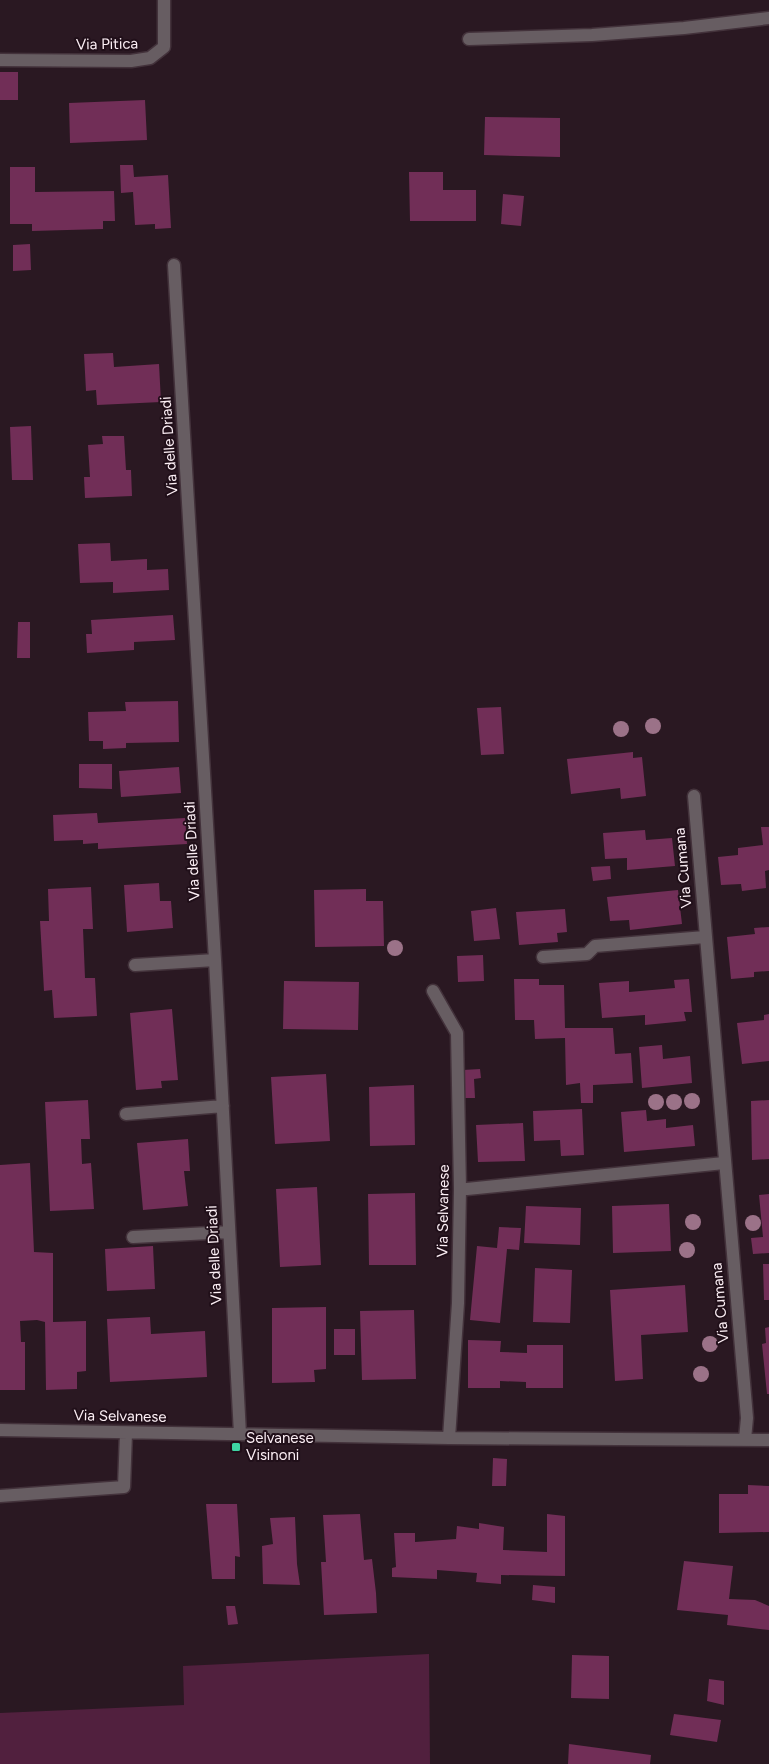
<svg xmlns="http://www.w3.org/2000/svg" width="769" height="1764" font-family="Figtree,sans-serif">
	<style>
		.green { fill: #51203e }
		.building { fill: #712e57 }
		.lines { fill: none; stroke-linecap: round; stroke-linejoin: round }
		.minor-casing { stroke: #43323b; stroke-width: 15 }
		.minor { stroke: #675d62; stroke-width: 12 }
		.tree { fill: #9b7288 }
		.poi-dot { fill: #3ed4a3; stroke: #200f19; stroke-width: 2 }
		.labels { text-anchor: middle; stroke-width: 4; stroke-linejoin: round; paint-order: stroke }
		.street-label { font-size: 15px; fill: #fceff5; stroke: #200f19 }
		.poi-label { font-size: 15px; fill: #fceff5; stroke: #200f19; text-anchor: start }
	</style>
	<rect width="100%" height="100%" fill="#2a1822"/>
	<path class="green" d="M 429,1654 L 430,1764 L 0,1764 L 0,1713 L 184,1705 L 183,1666 Z"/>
	<path class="building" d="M 0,72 L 18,72 L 18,100 L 0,100 Z
		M 145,100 L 147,140 L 70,143 L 69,103 Z
		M 485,117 L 560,118 L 560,157 L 484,155 Z
		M 120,165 L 133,165 L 134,177 L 168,175 L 171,228 L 155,229 L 155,224 L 135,225 L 133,192 L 121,193 Z
		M 10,167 L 35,167 L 35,192 L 114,191 L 115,221 L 103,221 L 103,229 L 32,231 L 32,224 L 10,224 Z
		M 409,172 L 443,172 L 443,190 L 476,190 L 476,221 L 410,221 Z
		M 503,194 L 524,196 L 521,226 L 501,224 Z
		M 30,244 L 31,270 L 13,271 L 13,245 Z
		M 113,353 L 114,367 L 159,364 L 161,402 L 97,405 L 96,390 L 86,391 L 84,354 Z
		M 31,426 L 33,480 L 12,480 L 10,427 Z
		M 102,436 L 124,436 L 126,470 L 131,470 L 132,496 L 85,498 L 84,477 L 90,477 L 88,445 L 103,444 Z
		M 110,543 L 111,561 L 147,559 L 147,570 L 168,569 L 169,590 L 113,593 L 113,582 L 80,583 L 78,544 Z
		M 173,615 L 175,640 L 134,642 L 134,650 L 87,653 L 86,634 L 92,634 L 91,620 Z
		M 18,622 L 30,622 L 30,658 L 17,658 Z
		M 178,701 L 179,742 L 126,743 L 126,748 L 103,749 L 103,741 L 89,741 L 88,712 L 126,711 L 125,702 Z
		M 501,707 L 504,754 L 481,755 L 477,708 Z
		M 633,752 L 633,758 L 642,757 L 646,796 L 621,799 L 620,788 L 571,794 L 567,759 Z
		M 79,764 L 112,764 L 112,789 L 79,788 Z
		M 179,767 L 181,793 L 121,797 L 119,771 Z
		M 97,813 L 98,823 L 185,818 L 187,844 L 98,849 L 98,843 L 83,844 L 83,840 L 54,841 L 53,815 Z
		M 761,827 L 769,827 L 769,870 L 765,871 L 766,888 L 742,891 L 741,884 L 721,885 L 718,857 L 738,855 L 738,848 L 763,845 Z
		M 645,830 L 646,840 L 672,838 L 675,866 L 627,870 L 627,858 L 605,859 L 603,833 Z
		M 610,866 L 611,879 L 593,881 L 591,867 Z
		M 159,883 L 160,901 L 171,901 L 173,928 L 127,932 L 124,885 Z
		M 91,887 L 93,929 L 83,929 L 85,978 L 95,978 L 97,1016 L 54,1018 L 52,990 L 44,991 L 40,921 L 49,921 L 48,889 Z
		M 366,889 L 366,901 L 383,901 L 384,946 L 315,947 L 314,890 Z
		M 678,890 L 682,924 L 630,930 L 629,920 L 610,921 L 607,897 Z
		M 496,908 L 500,939 L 474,941 L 471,911 Z
		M 565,909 L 567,932 L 557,933 L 558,942 L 519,945 L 516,912 Z
		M 769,927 L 769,971 L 754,972 L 754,977 L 731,979 L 727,937 L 755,934 L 754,928 Z
		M 483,955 L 484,981 L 458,982 L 457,956 Z
		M 514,979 L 539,979 L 539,985 L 564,985 L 565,1028 L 613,1028 L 615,1054 L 631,1053 L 633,1083 L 593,1085 L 593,1103 L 581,1103 L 580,1083 L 566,1085 L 565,1038 L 535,1039 L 534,1020 L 515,1020 Z
		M 689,979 L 692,1012 L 684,1012 L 686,1021 L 645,1025 L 645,1015 L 602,1018 L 599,983 L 629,981 L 629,992 L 675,988 L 674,980 Z
		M 284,981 L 359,982 L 358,1030 L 283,1029 Z
		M 172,1009 L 178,1080 L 161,1081 L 162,1088 L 136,1090 L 130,1013 Z
		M 769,1014 L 769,1061 L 742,1064 L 737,1023 L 764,1020 L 764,1015 Z
		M 662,1045 L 663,1059 L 690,1056 L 692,1083 L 642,1088 L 639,1047 Z
		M 480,1069 L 481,1078 L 474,1079 L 475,1098 L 465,1098 L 463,1070 Z
		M 326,1074 L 330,1141 L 275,1144 L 271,1077 Z
		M 414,1085 L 415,1145 L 370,1146 L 369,1087 Z
		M 88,1100 L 90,1139 L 81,1139 L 82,1164 L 91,1163 L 94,1209 L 50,1211 L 45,1102 Z
		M 769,1100 L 769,1159 L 752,1160 L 751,1101 Z
		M 582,1109 L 584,1155 L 561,1156 L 560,1140 L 534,1141 L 533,1111 Z
		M 646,1110 L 647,1121 L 666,1119 L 666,1128 L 693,1125 L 695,1146 L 624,1152 L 621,1112 Z
		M 523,1123 L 525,1161 L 478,1162 L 476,1125 Z
		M 188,1139 L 190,1171 L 184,1171 L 188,1206 L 143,1210 L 137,1143 Z
		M 30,1163 L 34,1252 L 53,1253 L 53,1322 L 86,1321 L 86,1371 L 77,1372 L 77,1389 L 46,1390 L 45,1322 L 37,1320 L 20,1321 L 21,1342 L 25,1342 L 25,1390 L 0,1390 L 0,1165 Z
		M 317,1187 L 321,1265 L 280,1267 L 276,1189 Z
		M 415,1193 L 416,1265 L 369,1265 L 368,1194 Z
		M 769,1194 L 769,1253 L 753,1254 L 751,1238 L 763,1237 L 759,1195 Z
		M 669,1204 L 671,1251 L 613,1253 L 612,1206 Z
		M 526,1206 L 581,1208 L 580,1245 L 524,1243 Z
		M 499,1227 L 521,1228 L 519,1250 L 507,1249 L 500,1323 L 470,1320 L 477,1246 L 497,1248 Z
		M 153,1246 L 155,1289 L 107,1291 L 105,1249 Z
		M 763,1264 L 769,1264 L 769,1300 L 764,1300 Z
		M 535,1268 L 572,1270 L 570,1323 L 533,1322 Z
		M 685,1285 L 688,1332 L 641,1335 L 643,1379 L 615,1381 L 610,1290 Z
		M 326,1307 L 326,1369 L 314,1370 L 315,1382 L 272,1383 L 272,1308 Z
		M 414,1310 L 416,1379 L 362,1380 L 360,1311 Z
		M 150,1317 L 151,1334 L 205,1331 L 207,1377 L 110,1382 L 107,1319 Z
		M 769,1327 L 769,1394 L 767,1394 L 762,1344 L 766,1343 L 765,1328 Z
		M 334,1329 L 355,1329 L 355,1355 L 334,1355 Z
		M 468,1340 L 501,1341 L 500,1352 L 527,1353 L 527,1345 L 563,1345 L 563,1388 L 526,1388 L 526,1382 L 500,1381 L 500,1388 L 468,1388 Z
		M 493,1458 L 507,1459 L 506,1486 L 492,1486 Z
		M 748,1485 L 769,1486 L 769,1532 L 719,1533 L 719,1494 L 748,1494 Z
		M 206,1504 L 237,1504 L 240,1557 L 235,1556 L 235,1579 L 212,1579 Z
		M 360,1514 L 364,1560 L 372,1559 L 376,1593 L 377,1613 L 324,1615 L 321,1562 L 326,1562 L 323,1515 Z
		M 547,1514 L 565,1516 L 565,1576 L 501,1575 L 501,1584 L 476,1582 L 477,1573 L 437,1570 L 437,1579 L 392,1577 L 392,1568 L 396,1567 L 394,1533 L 415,1533 L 415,1542 L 456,1539 L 457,1526 L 479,1529 L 479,1523 L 504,1527 L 503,1550 L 547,1552 Z
		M 295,1517 L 297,1564 L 300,1585 L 263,1584 L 262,1546 L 273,1544 L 270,1518 Z
		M 684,1561 L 733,1566 L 729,1599 L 755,1600 L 769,1606 L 769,1630 L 727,1625 L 728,1615 L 677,1610 Z
		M 533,1585 L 555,1587 L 555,1603 L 532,1600 Z
		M 226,1606 L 235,1606 L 238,1624 L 228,1625 Z
		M 572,1655 L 609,1656 L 609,1699 L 571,1698 Z
		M 709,1679 L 724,1681 L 724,1705 L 707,1701 Z
		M 674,1714 L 721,1720 L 717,1742 L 670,1735 Z
		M 569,1744 L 651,1755 L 650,1764 L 568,1764 Z"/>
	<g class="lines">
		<g class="minor-casing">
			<path id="minor" d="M 469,39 L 592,35 L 684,28 L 769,18
				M 0,60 L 131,61 L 150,58 L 164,47 L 164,0
				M 174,265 L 215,960 L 240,1434
				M 694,796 L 747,1418 L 745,1439
				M 543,957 L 587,954 L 595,946 L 705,937
				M 135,965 L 215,960
				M 433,991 L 457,1033 L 460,1189 L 458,1303 L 449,1438
				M 126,1114 L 223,1106
				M 460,1189 L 467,1189 L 724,1163
				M 133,1237 L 229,1232
				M 0,1430 L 449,1438 L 769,1440
				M 0,1496 L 124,1487 L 126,1433"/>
		</g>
		<use href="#minor" class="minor"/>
	</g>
	<g class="tree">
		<circle cx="653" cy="726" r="8"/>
		<circle cx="621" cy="729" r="8"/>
		<circle cx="395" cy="948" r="8"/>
		<circle cx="692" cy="1101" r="8"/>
		<circle cx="656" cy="1102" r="8"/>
		<circle cx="674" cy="1102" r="8"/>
		<circle cx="693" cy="1222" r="8"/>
		<circle cx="753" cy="1223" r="8"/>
		<circle cx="687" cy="1250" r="8"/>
		<circle cx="710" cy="1344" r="8"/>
		<circle cx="701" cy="1374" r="8"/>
	</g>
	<rect class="poi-dot" x="231" y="1442" width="10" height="10" rx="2.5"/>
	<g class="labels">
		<g class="street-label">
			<text transform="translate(107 44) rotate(-1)" y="5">Via Pitica</text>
			<text transform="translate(169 446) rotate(-94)" y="5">Via delle Driadi</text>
			<text transform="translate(192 851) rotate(-93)" y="5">Via delle Driadi</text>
			<text transform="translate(683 868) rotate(-95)" y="5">Via Cumana</text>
			<text transform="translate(443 1211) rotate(-89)" y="5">Via Selvanese</text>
			<text transform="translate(214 1255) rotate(-93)" y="5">Via delle Driadi</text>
			<text transform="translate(720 1303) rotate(-95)" y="5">Via Cumana</text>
			<text transform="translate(120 1416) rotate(1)" y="5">Via Selvanese</text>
		</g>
		<g class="poi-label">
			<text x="246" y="1443">Selvanese<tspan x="246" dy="17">Visinoni</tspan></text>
		</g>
	</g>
</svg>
